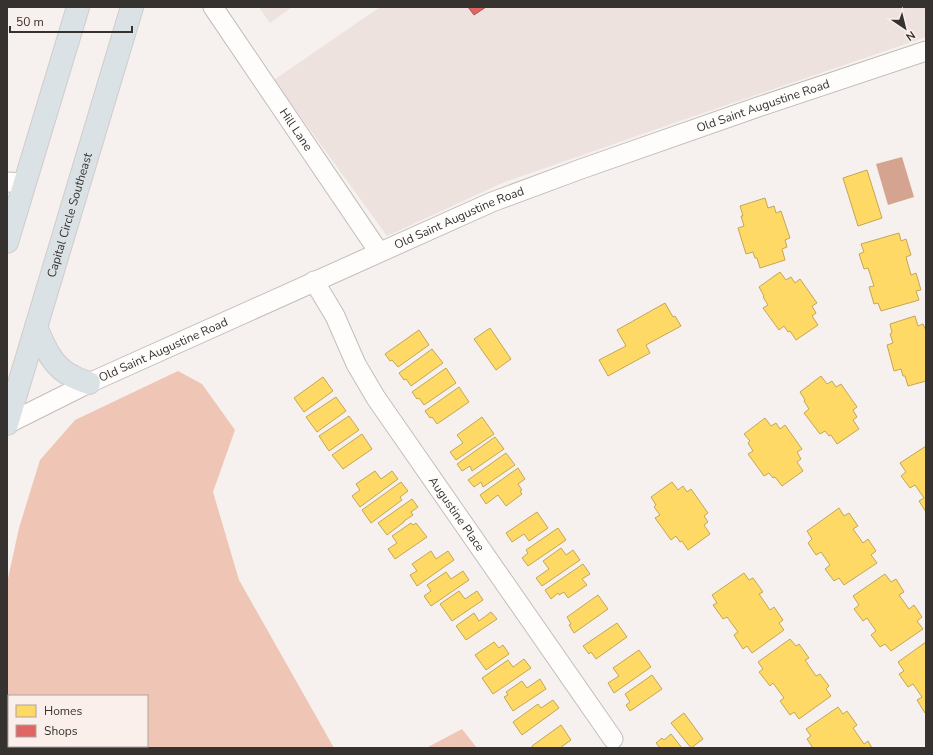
<svg xmlns="http://www.w3.org/2000/svg" width="933" height="755" font-family="'Nunito Sans',sans-serif">
	<style>
		.built { fill: #ede2dd }
		.forest { fill: #efc6b5; fill-rule: evenodd }
		.water { fill: #d4a490 }
		.homes { fill: #ffd966; stroke: #c3a756 }
		.shops { fill: #e06666; stroke: #ad5656 }
		.lines { fill: none; stroke-linecap: round; stroke-linejoin: round }
		.minor-casing { stroke: #c2bebc; stroke-width: 21 }
		.major-casing { stroke: #d0cccb; stroke-width: 24 }
		.minor { stroke: #fefdfc; stroke-width: 19 }
		.major { stroke: #dae2e6; stroke-width: 22 }
		.labels { text-anchor: middle; stroke-width: 4; stroke-linejoin: round; paint-order: stroke }
		.street-label { font-size: 12px; fill: #363230; stroke: #faefea }
	</style>
	<rect width="100%" height="100%" fill="#f6f0ee"/>
	<path class="built" d="M 259,7 L 292,7 L 270,23 Z
		M 380,7 L 926,7 L 926,37 L 674,123 L 502,183 L 387,236 L 274,80 Z"/>
	<path class="forest" d="M 178,371 L 202,384 L 235,430 L 213,492 L 239,580 L 334,748 L 7,748 L 7,583 L 19,528 L 40,460 L 75,420 ZM 9,696 L 147,696 L 147,746 L 9,746 Z
		M 462,729 L 477,748 L 426,748 Z"/>
	<path class="water" d="M 902,157 L 914,197 L 888,205 L 876,164 Z"/>
	<path class="homes" d="M 867,170 L 882,218 L 858,226 L 843,178 Z
		M 765,198 L 768,208 L 774,206 L 776,213 L 781,211 L 790,238 L 785,240 L 787,247 L 782,249 L 785,260 L 760,268 L 757,258 L 755,258 L 753,252 L 746,254 L 738,228 L 744,226 L 741,216 L 743,216 L 740,206 Z
		M 899,233 L 901,241 L 906,239 L 911,255 L 906,257 L 911,275 L 916,273 L 921,290 L 916,291 L 919,300 L 881,311 L 878,303 L 874,304 L 869,287 L 874,286 L 868,268 L 864,269 L 859,254 L 864,252 L 861,244 Z
		M 780,272 L 786,280 L 791,277 L 795,283 L 800,279 L 817,303 L 812,306 L 816,313 L 812,316 L 818,325 L 796,340 L 790,331 L 788,332 L 784,326 L 779,330 L 763,308 L 768,305 L 763,297 L 764,296 L 759,287 Z
		M 665,303 L 673,317 L 675,316 L 681,326 L 646,345 L 650,353 L 608,376 L 599,360 L 626,346 L 617,330 Z
		M 915,316 L 918,326 L 923,324 L 926,331 L 926,381 L 908,386 L 905,376 L 903,376 L 901,369 L 894,371 L 887,345 L 893,343 L 890,334 L 892,333 L 890,324 Z
		M 490,328 L 511,359 L 496,370 L 474,339 Z
		M 419,330 L 429,345 L 398,367 L 392,360 L 390,361 L 385,354 Z
		M 432,349 L 443,363 L 411,386 L 406,379 L 404,380 L 399,373 Z
		M 446,368 L 456,383 L 424,405 L 419,398 L 417,399 L 412,392 Z
		M 821,376 L 827,384 L 832,381 L 836,387 L 841,384 L 857,407 L 853,410 L 857,417 L 853,420 L 859,429 L 837,444 L 831,435 L 829,436 L 825,431 L 820,434 L 804,413 L 809,409 L 804,401 L 805,400 L 800,392 Z
		M 323,377 L 333,391 L 304,412 L 294,398 Z
		M 459,387 L 469,402 L 437,424 L 432,417 L 430,418 L 425,411 Z
		M 336,397 L 346,411 L 317,432 L 306,417 Z
		M 349,416 L 359,430 L 329,451 L 319,436 Z
		M 482,417 L 494,434 L 456,460 L 450,452 L 463,443 L 457,435 Z
		M 765,418 L 771,426 L 776,423 L 780,429 L 785,425 L 802,449 L 797,452 L 801,459 L 797,462 L 803,471 L 782,486 L 775,477 L 773,478 L 769,473 L 764,476 L 748,454 L 753,451 L 748,443 L 750,441 L 744,434 Z
		M 362,434 L 372,449 L 343,469 L 332,455 Z
		M 495,437 L 504,449 L 472,471 L 470,466 L 462,471 L 457,464 Z
		M 926,446 L 926,512 L 919,501 L 924,498 L 915,485 L 910,488 L 901,476 L 906,472 L 900,463 Z
		M 506,453 L 515,465 L 483,487 L 481,482 L 474,487 L 468,480 Z
		M 518,468 L 525,479 L 518,484 L 522,490 L 520,491 L 522,494 L 506,506 L 498,495 L 486,504 L 480,495 Z
		M 375,471 L 381,479 L 392,471 L 398,479 L 360,507 L 352,496 L 360,490 L 356,484 Z
		M 401,482 L 408,491 L 400,497 L 402,500 L 371,523 L 362,510 Z
		M 672,482 L 678,490 L 683,486 L 687,492 L 691,489 L 708,513 L 704,516 L 708,522 L 704,525 L 710,534 L 688,550 L 682,541 L 680,542 L 676,536 L 671,540 L 655,518 L 660,515 L 654,507 L 656,505 L 651,497 Z
		M 412,499 L 418,507 L 411,512 L 413,515 L 404,521 L 404,522 L 387,535 L 378,523 Z
		M 839,508 L 844,516 L 849,513 L 858,526 L 853,529 L 863,543 L 868,539 L 876,551 L 871,555 L 877,563 L 844,585 L 839,578 L 834,581 L 825,569 L 830,565 L 821,552 L 816,555 L 808,543 L 812,539 L 807,531 Z
		M 537,512 L 548,528 L 529,541 L 524,534 L 512,542 L 506,533 Z
		M 411,523 L 413,525 L 416,523 L 427,537 L 395,559 L 388,549 L 397,543 L 392,536 Z
		M 558,528 L 566,540 L 528,566 L 522,558 L 528,553 L 526,550 Z
		M 561,548 L 566,555 L 573,550 L 580,560 L 542,586 L 536,578 L 549,569 L 543,561 Z
		M 431,551 L 436,559 L 448,551 L 454,560 L 417,586 L 410,575 L 417,571 L 412,564 Z
		M 583,564 L 590,574 L 582,579 L 587,585 L 568,598 L 564,592 L 559,595 L 558,593 L 551,599 L 545,590 Z
		M 463,571 L 469,580 L 431,606 L 424,596 L 431,591 L 427,585 L 446,572 L 451,579 Z
		M 744,573 L 749,580 L 753,578 L 763,592 L 759,594 L 770,610 L 774,607 L 783,620 L 779,623 L 784,630 L 752,653 L 747,646 L 743,649 L 734,635 L 738,632 L 727,617 L 723,619 L 713,605 L 717,603 L 712,595 Z
		M 885,574 L 891,582 L 896,579 L 904,592 L 899,595 L 909,609 L 914,605 L 922,617 L 917,621 L 923,629 L 891,651 L 885,644 L 880,647 L 871,635 L 876,631 L 867,618 L 863,621 L 854,609 L 859,605 L 853,596 Z
		M 459,591 L 465,599 L 477,591 L 483,600 L 452,621 L 440,604 Z
		M 598,595 L 608,609 L 574,633 L 569,625 L 571,624 L 567,617 Z
		M 491,612 L 497,619 L 466,640 L 456,626 L 474,613 L 479,621 Z
		M 617,623 L 627,637 L 596,659 L 591,652 L 589,654 L 583,646 Z
		M 790,639 L 796,646 L 799,644 L 809,658 L 805,660 L 816,676 L 820,674 L 829,686 L 826,689 L 831,696 L 799,719 L 794,712 L 790,715 L 780,701 L 784,698 L 773,683 L 770,686 L 759,672 L 763,669 L 758,662 Z
		M 494,642 L 499,648 L 503,645 L 509,654 L 486,670 L 475,655 Z
		M 926,642 L 926,712 L 925,713 L 917,700 L 922,697 L 913,684 L 908,687 L 899,674 L 904,671 L 898,662 Z
		M 639,650 L 651,667 L 614,693 L 608,683 L 619,676 L 613,668 Z
		M 524,659 L 531,668 L 493,694 L 482,678 L 508,660 L 513,667 Z
		M 652,675 L 662,689 L 630,711 L 626,705 L 630,702 L 625,694 Z
		M 540,679 L 546,689 L 513,711 L 504,697 L 508,695 L 506,692 L 522,681 L 527,688 Z
		M 553,700 L 559,708 L 522,735 L 513,722 L 538,704 L 541,708 Z
		M 838,707 L 843,714 L 847,711 L 857,725 L 853,728 L 864,744 L 868,741 L 872,748 L 813,748 L 807,739 L 811,736 L 806,729 Z
		M 684,713 L 703,739 L 691,748 L 671,723 Z
		M 561,725 L 571,740 L 560,748 L 533,748 L 532,746 Z
		M 671,734 L 682,748 L 660,748 L 656,743 L 662,738 L 664,740 Z"/>
	<path class="shops" d="M 468,7 L 486,7 L 474,15 Z"/>
	<g class="lines">
		<g class="minor-casing">
			<g id="minor">
				<path id="s1" d="M 213,7 L 379,252"/>
				<path d="M 7,182 L 25,183"/>
				<path id="s2" d="M 314,281 L 335,316 L 356,364 L 376,398 L 613,739"/>
				<path id="s3" d="M 7,424 L 89,383 L 492,202 L 581,169 L 758,107 L 926,51"/>
			</g>
		</g>
		<g class="major-casing">
			<g id="major">
				<path d="M 7,242 L 78,7"/>
				<path d="M 36,327 C 44,345 52,367 72,376 C 77,379 83,381 89,383"/>
				<path id="s4" d="M 7,424 L 132,7"/>
			</g>
		</g>
		<use href="#minor" class="minor"/>
		<use href="#major" class="major"/>
	</g>
	<g class="labels">
		<g class="street-label">
			<text dy="4" stroke="none"><textPath href="#s3" startOffset="821">Old Saint Augustine Road</textPath></text>
			<text dy="4" stroke="none"><textPath href="#s1" startOffset="148">Hill Lane</textPath></text>
			<text dy="4" stroke="none"><textPath href="#s4" startOffset="218">Capital Circle Southeast</textPath></text>
			<text dy="4" stroke="none"><textPath href="#s3" startOffset="497">Old Saint Augustine Road</textPath></text>
			<text dy="4" stroke="none"><textPath href="#s3" startOffset="173">Old Saint Augustine Road</textPath></text>
			<text dy="4" stroke="none"><textPath href="#s2" startOffset="274">Augustine Place</textPath></text>
		</g>
	</g>
	<rect width="933" height="755" fill="none" stroke="#363230" stroke-width="16"/>
	<rect x="8" y="695" width="140" height="52" fill="#faefea" stroke="#aca3a0"/>
	<rect x="16" y="705" width="20" height="12" fill="#ffd966" stroke="#aca3a0"/>
	<text x="44" y="715" font-size="12" fill="#363230">Homes</text>
	<rect x="16" y="725" width="20" height="12" fill="#e06666" stroke="#aca3a0"/>
	<text x="44" y="735" font-size="12" fill="#363230">Shops</text>
	<g transform="translate(905 28) rotate(145)" stroke="#faefea" stroke-width="3" paint-order="stroke">
	<path d="M0-3L7 15L0 10L-7 15Z" fill="#363230"/>
	<text y="-6" font-size="11" font-weight="bold" text-anchor="middle" fill="#363230">N</text>
	</g>
	<path d="M10 26v6h122v-6" fill="none" stroke="#363230" stroke-width="2"/>
	<text x="16" y="26" font-size="12" fill="#363230" stroke="#faefea" stroke-width="3" paint-order="stroke">50 m</text>
</svg>
